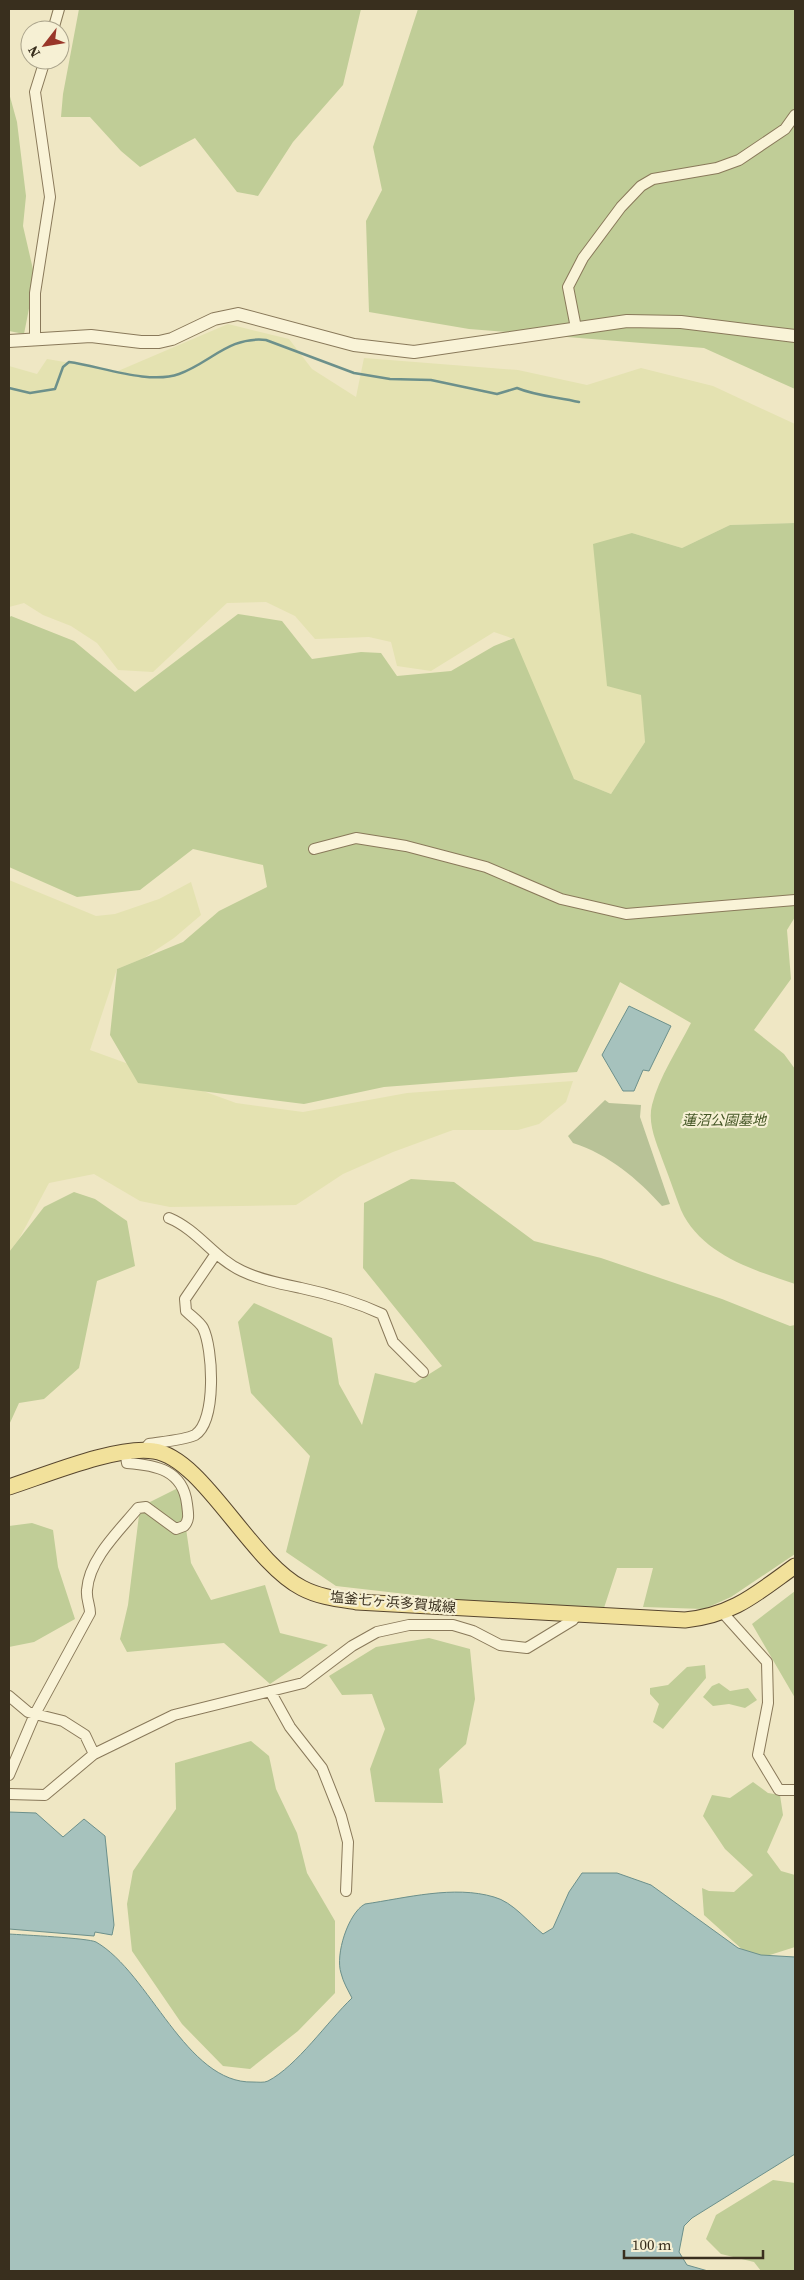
<svg xmlns="http://www.w3.org/2000/svg" width="804" height="2280" font-family="'Source Serif 4','Noto Sans JP',serif">
	<style>
		.farmland { fill: #e4e2b1 }
		.green { fill: #c0cd97 }
		.cemetery { fill: #b8c297 }
		.water { fill: #a6c2bd; stroke: #6c908b }
		.lines { fill: none; stroke-linecap: round; stroke-linejoin: round }
		.stream { stroke: #6c908b; stroke-width: 2.5 }
		.minor-casing { stroke: #89795a; stroke-width: 12 }
		.tertiary-casing { stroke: #89795a; stroke-width: 14 }
		.primary-casing { stroke: #57462e; stroke-width: 17 }
		.minor { stroke: #f9f3d7; stroke-width: 10 }
		.tertiary { stroke: #f9f3d7; stroke-width: 12 }
		.primary { stroke: #f2e19b; stroke-width: 15 }
		.labels { text-anchor: middle; stroke-width: 4.5; stroke-linejoin: round; paint-order: stroke }
		.park-label { font-size: 14px; font-style: italic; fill: #445625; stroke: #f6f0d4 }
		.street-label { font-size: 14px; fill: #392f1e; stroke: #f6f0d4 }
	</style>
	<rect width="100%" height="100%" fill="#efe7c4"/>
	<path class="farmland" d="M 228,324 L 289,339 L 312,369 L 356,397 L 364,358 L 518,370 L 587,385 L 641,368 L 713,386 L 795,424 L 795,523 L 730,525 L 682,548 L 632,533 L 645,742 L 611,794 L 574,779 L 527,696 L 514,639 L 494,632 L 431,671 L 397,666 L 391,642 L 369,637 L 315,639 L 295,616 L 266,602 L 227,603 L 153,672 L 118,670 L 97,643 L 71,626 L 43,615 L 24,603 L 9,607 L 9,366 L 37,374 L 47,359 L 118,371 Z
		M 9,880 L 96,916 L 115,914 L 159,899 L 191,882 L 201,915 L 174,938 L 144,958 L 117,969 L 90,1050 L 236,1103 L 303,1112 L 407,1093 L 573,1081 L 566,1102 L 539,1124 L 518,1130 L 453,1130 L 393,1152 L 343,1174 L 296,1205 L 170,1207 L 140,1201 L 94,1174 L 49,1183 L 19,1239 L 9,1252 Z"/>
	<path class="green" d="M 79,9 L 361,9 L 343,85 L 293,142 L 258,196 L 237,192 L 195,138 L 140,167 L 121,151 L 90,117 L 61,117 L 63,94 Z
		M 418,9 L 795,9 L 795,389 L 704,348 L 469,329 L 369,312 L 366,221 L 382,190 L 373,147 Z
		M 9,93 L 17,122 L 26,196 L 23,226 L 35,278 L 24,334 L 9,331 Z
		M 795,523 L 795,917 L 787,930 L 791,979 L 754,1030 L 784,1054 L 795,1069 L 795,1284 C 753,1270 701,1254 681,1210 C 675,1195 670,1179 664,1164 C 658,1146 647,1125 652,1105 C 659,1077 678,1049 691,1023 L 620,982 L 577,1072 L 384,1087 L 304,1104 L 138,1083 L 110,1035 L 117,969 L 183,942 L 219,911 L 267,887 L 263,865 L 193,849 L 140,890 L 77,897 L 9,867 L 9,618 L 11,616 L 74,641 L 135,692 L 238,614 L 282,621 L 312,659 L 361,652 L 381,653 L 397,676 L 451,671 L 494,646 L 514,638 L 574,779 L 611,794 L 645,742 L 641,695 L 607,686 L 593,544 L 632,533 L 682,548 L 730,525 Z
		M 411,1179 L 454,1182 L 534,1241 L 601,1258 L 722,1299 L 790,1326 L 795,1325 L 795,1554 L 731,1597 L 704,1609 L 643,1607 L 653,1568 L 617,1568 L 603,1611 L 527,1608 L 336,1586 L 286,1552 L 310,1456 L 251,1393 L 238,1322 L 254,1303 L 332,1338 L 339,1384 L 362,1425 L 375,1373 L 415,1383 L 442,1366 L 363,1268 L 364,1203 Z
		M 74,1192 L 95,1199 L 127,1221 L 135,1266 L 97,1281 L 79,1368 L 44,1399 L 19,1403 L 9,1425 L 9,1252 L 44,1207 Z
		M 180,1487 L 191,1563 L 211,1600 L 265,1585 L 280,1633 L 328,1645 L 270,1684 L 224,1643 L 127,1652 L 120,1639 L 128,1605 L 140,1507 Z
		M 32,1523 L 53,1530 L 58,1567 L 75,1619 L 34,1642 L 9,1647 L 9,1526 Z
		M 795,1591 L 795,1698 L 752,1624 Z
		M 429,1638 L 470,1649 L 475,1699 L 466,1744 L 439,1769 L 443,1803 L 375,1802 L 370,1769 L 385,1729 L 372,1694 L 342,1695 L 329,1676 L 376,1647 Z
		M 705,1665 L 706,1678 L 663,1729 L 653,1722 L 659,1704 L 650,1694 L 650,1688 L 668,1685 L 687,1667 Z
		M 719,1683 L 730,1691 L 748,1688 L 757,1700 L 745,1708 L 729,1704 L 713,1706 L 703,1697 L 712,1686 Z
		M 251,1741 L 269,1756 L 276,1789 L 297,1833 L 307,1873 L 335,1921 L 335,1993 L 298,2031 L 250,2069 L 223,2066 L 182,2024 L 132,1951 L 127,1904 L 133,1871 L 176,1809 L 175,1763 Z
		M 753,1782 L 768,1793 L 780,1795 L 783,1815 L 767,1852 L 781,1871 L 795,1875 L 795,1947 L 754,1960 L 704,1915 L 702,1888 L 709,1891 L 734,1892 L 753,1875 L 725,1849 L 703,1816 L 712,1795 L 730,1798 Z
		M 773,2180 L 795,2183 L 795,2271 L 761,2271 L 754,2262 L 721,2254 L 706,2239 L 716,2215 Z"/>
	<path class="cemetery" d="M 605,1100 L 609,1103 L 641,1105 L 640,1117 L 670,1204 L 662,1206 C 638,1179 608,1154 573,1143 L 568,1136 Z"/>
	<path class="water" d="M 629,1006 L 671,1026 L 649,1071 L 643,1070 L 634,1091 L 623,1091 L 602,1055 Z
		M 9,1812 L 36,1813 L 63,1837 L 84,1819 L 105,1836 L 114,1925 L 112,1935 L 95,1932 L 94,1936 L 9,1929 Z
		M 582,1873 L 617,1873 L 651,1885 L 738,1948 L 761,1955 L 795,1957 L 795,2154 L 692,2218 L 684,2226 L 679,2252 L 687,2265 L 708,2271 L 9,2271 L 9,1934 C 23,1935 88,1938 96,1942 C 150,1973 186,2084 253,2082 C 258,2082 264,2083 268,2081 C 297,2066 327,2022 352,1998 C 348,1990 343,1982 341,1973 C 335,1955 348,1913 365,1904 C 406,1898 454,1885 494,1897 C 513,1902 528,1922 543,1934 L 553,1928 L 569,1892 Z"/>
	<g class="lines">
		<path class="stream" d="M 9,388 L 30,393 L 55,389 L 63,367 L 69,362 C 100,366 149,385 179,374 C 210,363 229,336 266,340 L 354,373 L 390,379 L 431,380 L 497,394 L 517,388 C 536,396 558,397 579,402"/>
		<g class="minor-casing">
			<path id="minor" d="M 53,30 L 59,9
				M 576,328 L 568,287 L 583,258 L 621,207 L 641,186 L 653,179 L 717,168 L 739,160 L 785,129 L 795,115
				M 35,340 L 35,293 L 50,197 L 35,92 L 45,60
				M 314,849 L 356,838 L 406,846 L 486,867 L 561,899 L 626,914 L 795,900
				M 169,1218 C 198,1230 214,1258 242,1271 C 261,1280 282,1284 301,1288 C 329,1294 356,1302 382,1314 L 393,1342 L 423,1372
				M 144,1450 L 149,1444 C 161,1442 185,1440 195,1435 C 217,1421 213,1348 203,1328 C 200,1322 191,1316 186,1311 L 185,1299 L 215,1255
				M 723,1613 L 767,1662 L 768,1703 L 758,1755 L 779,1790 L 795,1790
				M 270,1691 L 290,1727 L 322,1768 L 341,1816 L 348,1842 L 346,1891
				M 9,1696 L 28,1712 L 35,1714 L 9,1775
				M 94,1754 L 85,1735 L 63,1721 L 35,1714 L 90,1613 C 90,1605 86,1599 87,1590 C 89,1559 119,1531 138,1508 L 146,1507 L 176,1529 L 184,1526 C 190,1520 188,1513 187,1504 C 183,1470 156,1465 127,1463 L 125,1451
				M 9,1794 L 45,1795 L 94,1754 L 137,1733 L 174,1715 L 303,1683 L 352,1646 L 377,1632 L 409,1625 L 453,1625 L 473,1631 L 500,1645 L 527,1648 L 573,1620 L 577,1615"/>
		</g>
		<g class="tertiary-casing">
			<path id="tertiary" d="M 9,341 L 91,336 L 141,342 L 159,342 L 172,339 L 214,319 L 238,314 L 354,345 L 414,352 L 627,321 L 681,322 L 795,336"/>
		</g>
		<g class="primary-casing">
			<path id="primary" d="M 9,1487 C 46,1475 118,1445 154,1451 C 203,1458 250,1561 302,1588 C 319,1597 338,1599 357,1602 L 685,1620 C 734,1615 757,1593 795,1566"/>
		</g>
		<use href="#minor" class="minor"/>
		<use href="#tertiary" class="tertiary"/>
		<use href="#primary" class="primary"/>
	</g>
	<g class="labels">
		<g class="park-label">
			<text x="724" y="1125">蓮沼公園墓地</text>
		</g>
		<g class="street-label">
			<text transform="translate(393 1602) rotate(5)" y="5">塩釜七ヶ浜多賀城線</text>
		</g>
	</g>
	<rect width="804" height="2280" fill="none" stroke="#392f1e" stroke-width="20"/>
	<g transform="translate(45 45) rotate(239)"><circle r="24" fill="#f6f0d4" stroke="#aaa38b"/>
	<path d="M0-4L9 19L0 12L-9 19Z" fill="#993629"/>
	<text y="-8" font-size="14" font-weight="bold" text-anchor="middle" fill="#392f1e">N</text>
	</g>
	<path d="M624 2250v8h139v-8" fill="none" stroke="#392f1e" stroke-width="2.5"/>
	<text x="632" y="2250" font-size="15" fill="#392f1e" stroke="#f6f0d4" stroke-width="4" paint-order="stroke">100 m</text>
</svg>
